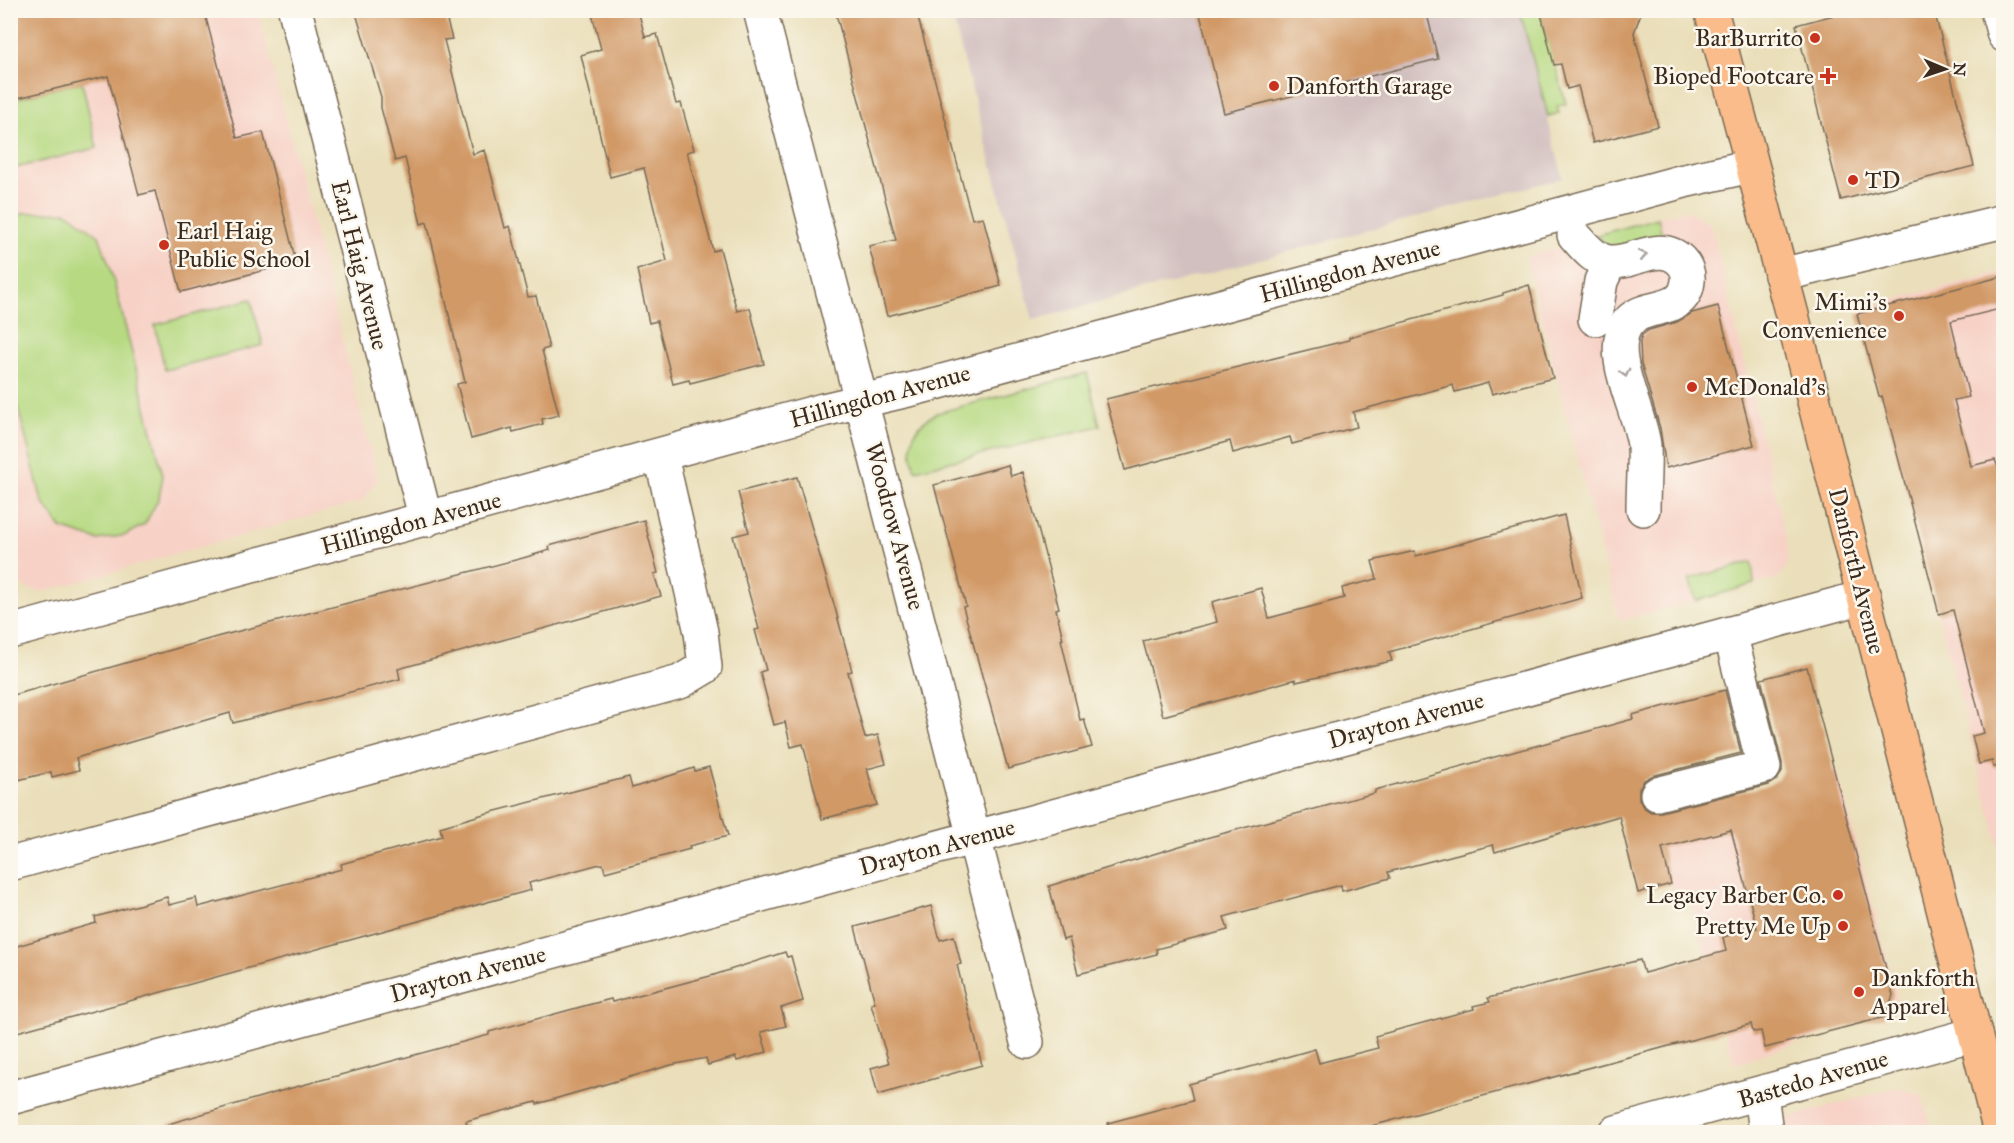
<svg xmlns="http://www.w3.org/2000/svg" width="2014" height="1143" font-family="'IM FELL Great Primer',serif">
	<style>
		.built { fill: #f7d1c6 }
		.industrial { fill: #d2bfbf }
		.green { fill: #b6d981; stroke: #788250; stroke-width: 1.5 }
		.building { fill: #d19966 }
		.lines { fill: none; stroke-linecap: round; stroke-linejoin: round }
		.minor-casing { stroke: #786955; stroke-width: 36 }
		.major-casing { stroke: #786955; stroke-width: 36 }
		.minor { stroke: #fff; stroke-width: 33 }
		.major { stroke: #fabc8b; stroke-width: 33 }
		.oneway { stroke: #a79f9a }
		.poi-dot { fill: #c8321e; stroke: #fbf7ec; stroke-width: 2 }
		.labels { text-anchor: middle; stroke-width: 5; stroke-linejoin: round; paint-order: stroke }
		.poi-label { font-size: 24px; fill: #3b2a1e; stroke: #fbf7ec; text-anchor: end }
		.street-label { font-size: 24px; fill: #3b2a1e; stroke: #fbf7ec }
	</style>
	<rect width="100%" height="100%" fill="#fbf7ec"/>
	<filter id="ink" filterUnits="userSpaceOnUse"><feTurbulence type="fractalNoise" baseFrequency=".0167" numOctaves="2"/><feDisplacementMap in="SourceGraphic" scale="12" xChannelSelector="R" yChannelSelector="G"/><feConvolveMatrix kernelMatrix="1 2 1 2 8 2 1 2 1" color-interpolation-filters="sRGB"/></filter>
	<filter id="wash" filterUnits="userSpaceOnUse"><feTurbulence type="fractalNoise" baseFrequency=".008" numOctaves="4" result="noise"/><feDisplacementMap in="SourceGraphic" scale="24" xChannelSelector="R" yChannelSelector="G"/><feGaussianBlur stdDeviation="1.35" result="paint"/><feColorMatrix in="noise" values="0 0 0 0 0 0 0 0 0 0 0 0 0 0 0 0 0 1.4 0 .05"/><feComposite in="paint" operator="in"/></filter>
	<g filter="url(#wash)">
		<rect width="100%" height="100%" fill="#eadfba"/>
		<path class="built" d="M 11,11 L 258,11 L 378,479 L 363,501 L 46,591 L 33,590 L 20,585 L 12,575 Z
			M 1681,211 L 1691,212 L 1710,224 L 1715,240 L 1788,546 L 1787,566 L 1778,578 L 1619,621 L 1526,257 Z
			M 2003,272 L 2003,864 L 1859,308 Z
			M 1837,769 L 1900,1008 L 1734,1064 L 1691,902 L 1676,907 L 1655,812 Z
			M 1898,1087 L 1922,1095 L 1932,1132 L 1774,1132 L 1772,1122 Z"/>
		<path class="industrial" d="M 951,11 L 1520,11 L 1563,178 L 1033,320 Z"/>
		<path class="green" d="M 1520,11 L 1540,11 L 1566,104 L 1557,106 L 1559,113 L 1548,116 Z
			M 82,82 L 97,148 L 11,169 L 11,100 Z
			M 67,212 L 99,236 L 111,270 L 163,475 L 159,498 L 145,524 L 126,535 L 98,540 L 61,528 L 42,501 L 11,381 L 11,224 L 23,213 Z
			M 1658,218 L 1664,241 C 1638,248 1616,260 1597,235 Z
			M 251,299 L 263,345 L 165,370 L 155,325 Z
			M 1087,373 L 1100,426 L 915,470 C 907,442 911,427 937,413 Z
			M 1752,562 L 1754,584 L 1696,601 L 1689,579 Z"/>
		<g id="blocks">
			<path class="building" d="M 10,10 L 204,10 L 237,138 L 263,132 L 296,262 L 181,292 L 155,191 L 139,195 L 108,76 L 10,100 Z
				M 355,10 L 444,10 L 452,39 L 444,40 L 473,154 L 485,150 L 505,228 L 510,226 L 528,297 L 536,296 L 549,348 L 542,350 L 559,415 L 542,419 L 543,424 L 513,432 L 512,428 L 471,439 L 457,384 L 465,382 L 427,222 L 421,224 L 405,158 L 395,161 L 381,108 L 381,97 Z
				M 591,10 L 638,10 L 645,37 L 657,34 L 676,104 L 681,103 L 694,150 L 687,152 L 713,251 L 720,249 L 737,311 L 750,308 L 764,364 L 690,383 L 689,380 L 673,384 L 657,321 L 649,323 L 637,270 L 667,261 L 644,168 L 610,177 L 581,55 L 601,49 Z
				M 835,10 L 916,10 L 972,219 L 983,217 L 1001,286 L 887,316 L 869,246 L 896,240 Z
				M 1199,10 L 1426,10 L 1438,59 L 1224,113 Z
				M 1540,10 L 1642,10 L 1634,33 L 1658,126 L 1593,143 L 1578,86 L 1567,89 L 1561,64 L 1554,65 Z
				M 1853,10 L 1934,10 L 1974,166 L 1841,200 L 1796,25 Z
				M 2004,276 L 2004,308 L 1951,321 L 1969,397 L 1954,400 L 1971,466 L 1995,460 L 1998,467 L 2004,466 L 2004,766 L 1993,767 L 1992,761 L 1979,764 L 1972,736 L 1984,733 L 1953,610 L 1939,614 L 1882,396 L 1879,397 L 1857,314 Z
				M 1529,285 L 1553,378 L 1492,394 L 1488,383 L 1455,392 L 1453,385 L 1353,412 L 1357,427 L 1292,444 L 1290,437 L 1233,453 L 1230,441 L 1125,470 L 1106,399 L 1349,340 L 1349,337 L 1503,295 L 1503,293 Z
				M 1718,306 L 1754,445 L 1666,468 L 1660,428 L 1641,364 L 1640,342 L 1642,335 L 1649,330 L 1677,322 L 1692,313 Z
				M 1008,465 L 1011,476 L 1023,472 L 1059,608 L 1056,609 L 1063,639 L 1061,639 L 1080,720 L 1084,719 L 1092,747 L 1008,769 L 963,607 L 966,606 L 934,485 Z
				M 797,477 L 835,608 L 852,671 L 848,672 L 865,738 L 878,735 L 886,764 L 867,769 L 877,805 L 822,819 L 803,744 L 791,747 L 785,722 L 774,725 L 760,672 L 766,670 L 755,630 L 759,629 L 733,536 L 749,532 L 738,492 Z
				M 1564,515 L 1582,598 L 1389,652 L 1392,661 L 1296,682 L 1296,679 L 1163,716 L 1143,641 L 1217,622 L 1212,602 L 1261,588 L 1269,618 L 1344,598 L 1342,588 L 1377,579 L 1372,561 L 1415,551 L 1416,556 Z
				M 644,520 L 658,573 L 654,574 L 661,596 L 398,669 L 400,679 L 233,723 L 230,713 L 76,758 L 79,770 L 52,777 L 51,772 L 10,782 L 10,696 L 220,636 L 523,558 L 550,550 L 549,546 Z
				M 1807,667 L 1893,995 L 1885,1017 L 1765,1048 L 1761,1031 L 1753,1032 L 1751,1024 L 1349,1132 L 1109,1132 L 1108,1123 L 1193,1100 L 1189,1084 L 1315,1049 L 1319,1063 L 1378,1048 L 1375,1036 L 1474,1009 L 1473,1006 L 1490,1002 L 1488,998 L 1640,960 L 1644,973 L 1726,951 L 1723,937 L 1757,928 L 1731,830 L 1662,848 L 1671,884 L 1638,893 L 1619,816 L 1495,852 L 1493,845 L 1388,872 L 1390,878 L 1342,891 L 1341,885 L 1224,917 L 1228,930 L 1156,949 L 1157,954 L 1078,974 L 1069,938 L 1063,940 L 1049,886 L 1206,838 L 1375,793 L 1375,790 L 1633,719 L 1632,715 L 1725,690 L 1741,753 L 1652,776 L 1644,780 L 1639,788 L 1639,799 L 1643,807 L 1651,812 L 1661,812 L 1769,785 L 1777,780 L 1782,772 L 1782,763 L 1761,679 Z
				M 709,767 L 728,836 L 689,846 L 690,849 L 605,872 L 603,864 L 600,864 L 529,883 L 531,890 L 10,1034 L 10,948 L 96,923 L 95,917 L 167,897 L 169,905 L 196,898 L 198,907 L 342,869 L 341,864 L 442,836 L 440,827 L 484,814 L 629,777 L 632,788 L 694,768 L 695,771 Z
				M 931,906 L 940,940 L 954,936 L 961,964 L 957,965 L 982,1065 L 878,1095 L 871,1068 L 889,1063 L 871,1004 L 875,1003 L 855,927 Z
				M 785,952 L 787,957 L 791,956 L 803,1001 L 781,1008 L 786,1026 L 761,1032 L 767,1052 L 737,1061 L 736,1057 L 708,1065 L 706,1058 L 671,1065 L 537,1104 L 536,1102 L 466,1121 L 469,1132 L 169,1132 L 168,1124 L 288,1089 L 489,1035 L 489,1032 L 584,1006 L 611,999 L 612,1002 L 714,975 Z"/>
		</g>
	</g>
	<g filter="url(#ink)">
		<use href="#blocks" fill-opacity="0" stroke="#786955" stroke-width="1.5"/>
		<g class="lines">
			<g class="minor-casing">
				<path id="minor" d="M 295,10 L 426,520
					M 760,10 L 1027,1042
					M 1997,10 L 2004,35
					M 1574,235 C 1584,246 1595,261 1610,262 C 1633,264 1660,240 1681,261 C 1686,266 1689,274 1688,281 C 1684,318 1642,300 1626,325 C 1607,356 1640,411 1644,445 C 1645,466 1643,488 1643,509
					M 1781,275 L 2004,221
					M 1595,319 L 1601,281 L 1610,262
					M 10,632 L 823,410 L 913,389 L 1684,181 L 1751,166
					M 1657,794 L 1764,767 L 1730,633
					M 10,864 L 680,682 L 705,667 L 701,632 L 661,456
					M 1761,1094 L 1766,1132
					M 10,1098 L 1864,597
					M 1616,1132 L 1975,1034"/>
			</g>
			<g class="major-casing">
				<path id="major" d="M 1711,10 L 1792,315 L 2000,1132"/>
			</g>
			<use href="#minor" class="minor"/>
			<use href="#major" class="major"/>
		</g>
		<defs><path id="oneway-chevron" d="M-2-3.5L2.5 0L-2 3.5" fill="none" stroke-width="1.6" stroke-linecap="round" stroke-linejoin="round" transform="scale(1.5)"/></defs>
		<g class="oneway">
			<use href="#oneway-chevron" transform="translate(1643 255) rotate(-13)"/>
			<use href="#oneway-chevron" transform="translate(1625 373) rotate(75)"/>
		</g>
	</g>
	<g class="poi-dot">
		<circle cx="1815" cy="38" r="6"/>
		<path d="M1825 67h6v6h6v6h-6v6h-6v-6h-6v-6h6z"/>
		<circle cx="1274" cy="86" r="6"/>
		<circle cx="1853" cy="180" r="6"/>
		<circle cx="164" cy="245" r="6"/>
		<circle cx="1899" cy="316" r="6"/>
		<circle cx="1692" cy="387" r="6"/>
		<circle cx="1838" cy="895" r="6"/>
		<circle cx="1843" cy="926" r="6"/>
		<circle cx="1859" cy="992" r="6"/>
	</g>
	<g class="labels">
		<g class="poi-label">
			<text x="1803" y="46">BarBurrito</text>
			<text x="1814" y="84">Bioped Footcare</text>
			<text x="1286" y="94" text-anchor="start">Danforth Garage</text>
			<text x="1865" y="188" text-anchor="start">TD</text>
			<text x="176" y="239" text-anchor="start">Earl Haig<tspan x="176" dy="28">Public School</tspan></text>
			<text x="1887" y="310">Mimi's<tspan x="1887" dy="28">Convenience</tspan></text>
			<text x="1704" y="395" text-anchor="start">McDonald's</text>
			<text x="1826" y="903">Legacy Barber Co.</text>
			<text x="1831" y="934">Pretty Me Up</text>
			<text x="1871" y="986" text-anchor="start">Dankforth<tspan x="1871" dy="28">Apparel</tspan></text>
		</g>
		<g class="street-label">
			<text transform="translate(360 265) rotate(76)" y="8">Earl Haig Avenue</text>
			<text transform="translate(1350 271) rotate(-15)" y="8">Hillingdon Avenue</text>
			<text transform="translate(880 396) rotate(-15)" y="8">Hillingdon Avenue</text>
			<text transform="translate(411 523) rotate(-15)" y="8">Hillingdon Avenue</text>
			<text transform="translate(895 526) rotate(75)" y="8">Woodrow Avenue</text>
			<text transform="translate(1857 571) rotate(76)" y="8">Danforth Avenue</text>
			<text transform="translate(1406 720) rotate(-15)" y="8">Drayton Avenue</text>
			<text transform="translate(937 847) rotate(-15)" y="8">Drayton Avenue</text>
			<text transform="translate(468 974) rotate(-15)" y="8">Drayton Avenue</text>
			<text transform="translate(1813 1079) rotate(-16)" y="8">Bastedo Avenue</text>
		</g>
	</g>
	<rect width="2014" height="1143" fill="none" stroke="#fbf7ec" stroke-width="36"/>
	<g transform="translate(1945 69) rotate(92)" stroke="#fbf7ec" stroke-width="4.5" paint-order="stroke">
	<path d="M0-4.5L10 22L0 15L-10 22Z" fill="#3b2a1e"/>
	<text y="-9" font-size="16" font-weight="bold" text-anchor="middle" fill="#3b2a1e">N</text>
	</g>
</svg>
